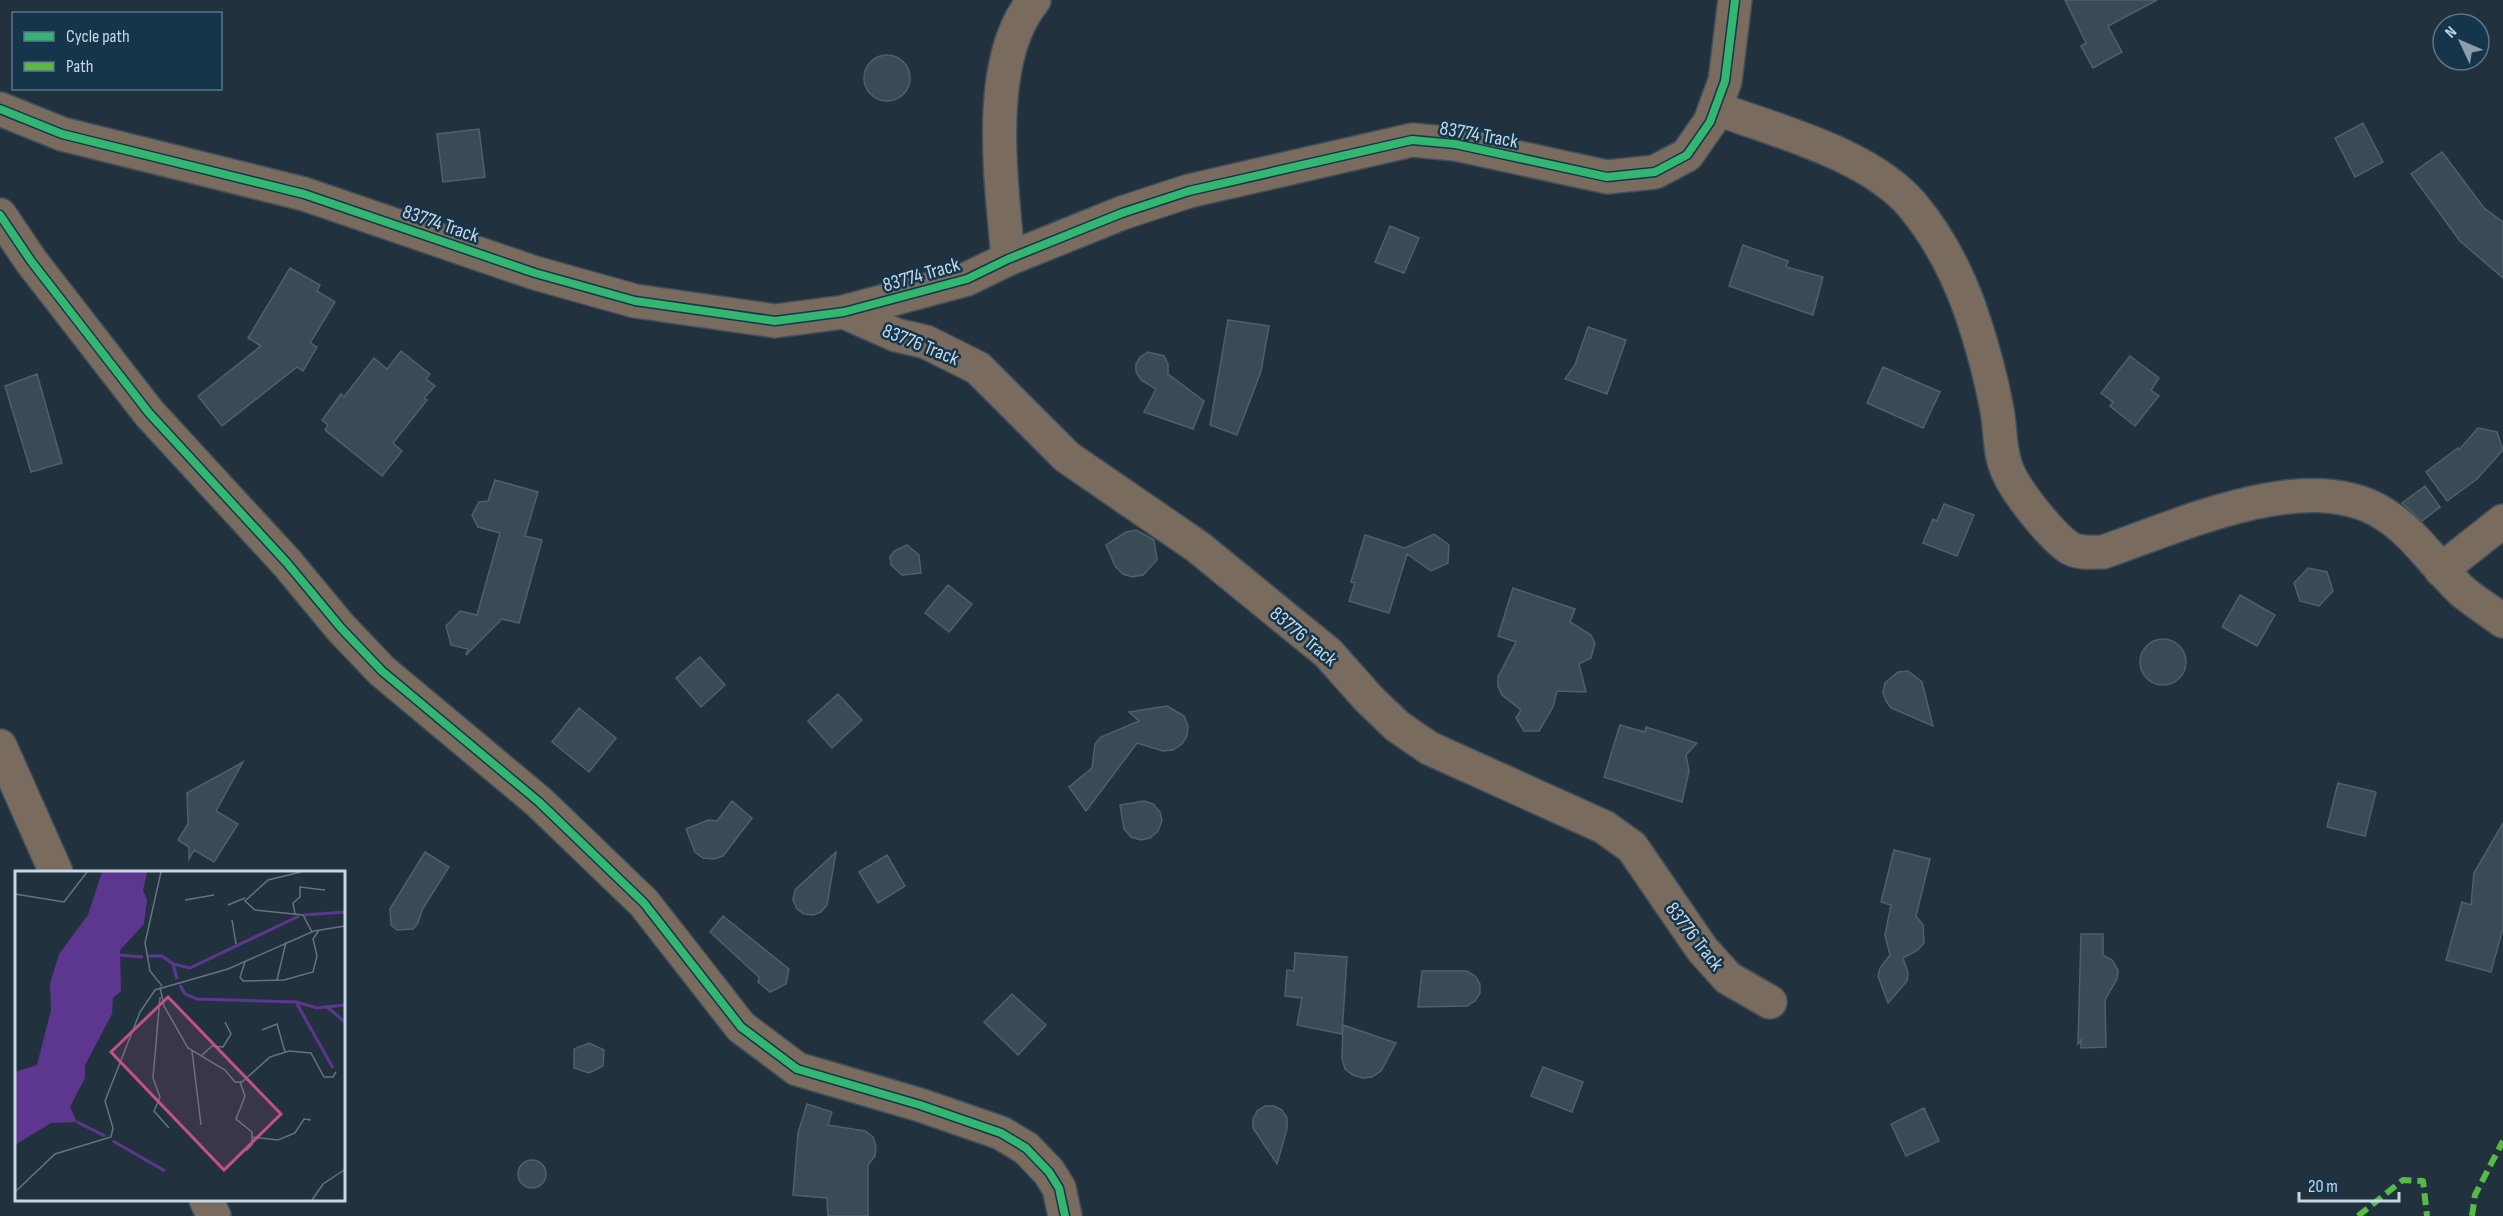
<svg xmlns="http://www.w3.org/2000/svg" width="2503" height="1216" font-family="'Sofia Sans Condensed',sans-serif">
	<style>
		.building { fill: #394b54; stroke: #506068; stroke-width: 1.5 }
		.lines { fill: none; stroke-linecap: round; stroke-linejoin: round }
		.minor-casing { stroke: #414f5a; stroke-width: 36 }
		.tertiary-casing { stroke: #414f5a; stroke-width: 36 }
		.minor { stroke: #796b5e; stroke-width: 33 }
		.tertiary { stroke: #796b5e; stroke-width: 33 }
		.quiet { stroke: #58b947; stroke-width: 6; stroke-dasharray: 12 6; stroke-linecap: butt }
		.cycleway-casing { stroke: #15354a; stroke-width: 11 }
		.cycleway { stroke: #33b770; stroke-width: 8 }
		.labels { text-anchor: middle; stroke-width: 5; stroke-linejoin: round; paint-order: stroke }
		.street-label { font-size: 20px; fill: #c6d7e5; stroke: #15354a }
		.inset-river { fill: none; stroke: #5d378f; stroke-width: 3 }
		.inset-road { fill: none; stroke: #637481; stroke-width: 1.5 }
		.view { fill: #c35184; fill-opacity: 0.15; stroke: #c35184; stroke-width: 3 }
		.inset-edge { fill: none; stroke: #c6d7e5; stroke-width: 3 }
	</style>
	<rect width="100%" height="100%" fill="#21323e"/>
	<path class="building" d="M 2065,0 L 2157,0 L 2108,26 L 2122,52 L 2093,68 L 2081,46 L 2086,43 Z
		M864 78a23 23 0 1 1 46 0a23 23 0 1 1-46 0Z
		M 2363,123 L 2383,162 L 2355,177 L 2335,138 Z
		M 479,129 L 485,177 L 443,182 L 437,134 Z
		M 2442,152 L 2484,208 L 2503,222 L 2503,278 L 2460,241 L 2411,174 Z
		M 1390,226 L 1419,238 L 1404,273 L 1375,262 Z
		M 1743,245 L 1788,261 L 1786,267 L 1823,277 L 1813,315 L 1729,286 Z
		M 290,268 L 320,285 L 317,291 L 335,302 L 310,343 L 317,347 L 303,371 L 297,367 L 222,426 L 198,396 L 261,346 L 248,338 Z
		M 1228,320 L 1269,326 L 1261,371 L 1237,435 L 1210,425 Z
		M 1588,327 L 1626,340 L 1607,394 L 1565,379 L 1575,365 Z
		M 401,351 L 430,374 L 426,379 L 435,386 L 424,398 L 427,400 L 393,443 L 402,451 L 382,476 L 325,430 L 328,425 L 322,420 L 341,394 L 344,397 L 374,358 L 387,369 Z
		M 1148,352 L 1164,356 L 1168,364 L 1168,374 L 1204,401 L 1193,429 L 1144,412 L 1156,389 L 1141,380 L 1136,372 L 1136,364 L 1140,357 Z
		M 2130,356 L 2159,378 L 2151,390 L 2159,396 L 2135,426 L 2110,406 L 2113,402 L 2101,393 Z
		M 1883,367 L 1940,392 L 1923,428 L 1867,403 Z
		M 37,374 L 62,463 L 31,472 L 5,386 Z
		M 2478,428 L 2497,432 L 2503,450 L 2477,479 L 2447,501 L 2426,472 L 2458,448 L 2459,450 Z
		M 495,480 L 538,492 L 525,536 L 542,540 L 519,623 L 502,619 L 466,655 L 468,649 L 451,645 L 446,626 L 460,611 L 477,615 L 500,533 L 478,527 L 472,515 L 479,502 L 488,501 Z
		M 2425,486 L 2440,507 L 2422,521 L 2402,503 Z
		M 1944,504 L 1974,515 L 1957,556 L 1923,543 L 1933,519 L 1937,521 Z
		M 1136,530 L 1154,540 L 1157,560 L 1143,575 L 1132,577 L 1123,574 L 1115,566 L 1106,545 L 1126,532 Z
		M 1434,534 L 1449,545 L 1448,563 L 1431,571 L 1407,554 L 1389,613 L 1349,601 L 1355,583 L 1351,582 L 1365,535 L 1405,548 Z
		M 907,545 L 919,555 L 921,573 L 902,575 L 891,565 L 890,557 L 894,551 Z
		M 2308,568 L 2327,572 L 2333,591 L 2319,606 L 2300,601 L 2294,583 Z
		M 948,585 L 972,604 L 949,632 L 925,613 Z
		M 1513,588 L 1575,609 L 1570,622 L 1591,635 L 1595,643 L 1591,658 L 1579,664 L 1586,692 L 1557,691 L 1553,707 L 1539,731 L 1524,731 L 1516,718 L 1521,710 L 1502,695 L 1498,686 L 1498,677 L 1516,642 L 1498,636 Z
		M 2240,595 L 2275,615 L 2257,646 L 2222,627 Z
		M2140 662a23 23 0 1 1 46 0a23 23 0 1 1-46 0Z
		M 700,657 L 725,685 L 701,707 L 676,678 Z
		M 1908,671 L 1922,682 L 1933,726 L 1891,708 L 1886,701 L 1883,693 L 1885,683 L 1898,672 Z
		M 838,694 L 862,720 L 832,748 L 808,721 Z
		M 1167,706 L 1184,716 L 1188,726 L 1187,736 L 1182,744 L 1173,750 L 1163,751 L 1137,743 L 1086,811 L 1069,787 L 1092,768 L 1095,744 L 1101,737 L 1139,721 L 1129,712 Z
		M 579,708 L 616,738 L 589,772 L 552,742 Z
		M 1620,725 L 1645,732 L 1646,727 L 1697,743 L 1686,755 L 1689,771 L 1682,802 L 1604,777 Z
		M 243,762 L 216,811 L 238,824 L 214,862 L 194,850 L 189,859 L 189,847 L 178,840 L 188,824 L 187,793 Z
		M 2338,783 L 2376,792 L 2365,836 L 2327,827 Z
		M 732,801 L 752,818 L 723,856 L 714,859 L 703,858 L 695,852 L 686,829 L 708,820 L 717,821 Z
		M 1144,801 L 1153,804 L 1160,812 L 1162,821 L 1158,831 L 1150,838 L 1141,840 L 1131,837 L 1124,829 L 1120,805 Z
		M 2503,823 L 2503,928 L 2491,972 L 2446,960 L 2462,902 L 2471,905 L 2474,873 Z
		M 1894,850 L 1930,859 L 1916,916 L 1923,925 L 1924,943 L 1918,950 L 1903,958 L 1908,973 L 1907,981 L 1888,1003 L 1878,976 L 1880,968 L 1890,955 L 1885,935 L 1891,905 L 1881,902 Z
		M 425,852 L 449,867 L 422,910 L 418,923 L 413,929 L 397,930 L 391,925 L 390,909 Z
		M 836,852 L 827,905 L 821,912 L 813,915 L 804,914 L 797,909 L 793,900 L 795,890 Z
		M 887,855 L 905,886 L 878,903 L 859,872 Z
		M 723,916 L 789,969 L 786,984 L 770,992 L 758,982 L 759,977 L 710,932 Z
		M 2081,934 L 2103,934 L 2103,955 L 2112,960 L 2118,970 L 2117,979 L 2105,1000 L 2106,1047 L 2081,1048 L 2081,1040 L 2078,1044 Z
		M 1295,953 L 1347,957 L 1342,1034 L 1297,1025 L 1302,998 L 1285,996 L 1287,970 L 1294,971 Z
		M 1422,971 L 1467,971 L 1475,976 L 1480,984 L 1480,993 L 1475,1001 L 1467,1006 L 1418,1007 Z
		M 1012,994 L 1046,1025 L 1018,1055 L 984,1022 Z
		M 1343,1025 L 1396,1043 L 1381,1071 L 1372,1077 L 1363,1078 L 1353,1075 L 1345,1069 L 1342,1059 Z
		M 589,1043 L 604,1050 L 603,1066 L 589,1073 L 574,1068 L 574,1049 Z
		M 1543,1067 L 1583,1082 L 1572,1112 L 1531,1096 Z
		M 807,1104 L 832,1112 L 828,1125 L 865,1131 L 873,1137 L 876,1146 L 875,1156 L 868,1165 L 868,1216 L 828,1216 L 827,1198 L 793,1195 L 798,1133 Z
		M 1265,1106 L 1274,1106 L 1282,1110 L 1287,1118 L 1287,1129 L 1277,1164 L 1253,1128 L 1253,1119 L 1257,1111 Z
		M 1924,1108 L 1939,1141 L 1906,1156 L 1891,1124 Z
		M518 1174a14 14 0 1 1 28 0a14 14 0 1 1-28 0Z"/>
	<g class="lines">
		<g class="minor-casing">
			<path id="minor" d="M 1715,108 C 1776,131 1870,154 1913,206 C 1937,235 1957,273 1970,309 C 1981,341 1991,377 1997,410 C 2001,431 1999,453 2008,472 C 2017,493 2050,534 2068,547 C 2078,554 2092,552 2103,552 C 2180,526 2308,465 2384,514 C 2415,533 2436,567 2462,591 C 2475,602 2490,611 2503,621
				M 0,109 L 62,134 L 304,194 L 535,273 L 635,301 L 775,321 L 844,312 L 967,279 L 1008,259 L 1122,213 L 1189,191 L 1412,140 L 1455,144 L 1607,177 L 1655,172 L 1687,155 L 1710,122 L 1725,81 L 1735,0
				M 0,215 L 31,261 L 149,413 L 287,563 L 341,628 L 382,671 L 539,802 L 644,903 L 741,1027 L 797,1069 L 920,1105 L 1001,1133 L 1026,1148 L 1049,1172 L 1059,1188 L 1065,1216
				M 1008,259 C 1002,184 983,62 1034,0
				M 844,312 L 896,335 L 926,342 L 978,368 L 1067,457 L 1198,547 L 1328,653 L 1368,698 L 1397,726 L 1429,748 L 1604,827 L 1632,847 L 1702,949 L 1728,978 L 1770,1002
				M 2441,570 L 2503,521"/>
		</g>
		<g class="tertiary-casing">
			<path id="tertiary" d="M 0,746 L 56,872
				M 206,1200 L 214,1216"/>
		</g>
		<use href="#minor" class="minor"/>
		<use href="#tertiary" class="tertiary"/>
		<path class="quiet" d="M 2358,1216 L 2403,1180 L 2423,1181 L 2427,1216
			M 2472,1216 L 2475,1195 L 2503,1141"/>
		<g class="cycleway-casing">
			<path id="cycleway" d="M 0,109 L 62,134 L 304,194 L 535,273 L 635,301 L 775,321 L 844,312 L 967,279 L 1008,259 L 1122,213 L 1189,191 L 1412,140 L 1455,144 L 1607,177 L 1655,172 L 1687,155 L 1710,122 L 1725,81 L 1735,0
				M 0,215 L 31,261 L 149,413 L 287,563 L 341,628 L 382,671 L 539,802 L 644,903 L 741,1027 L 797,1069 L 920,1105 L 1001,1133 L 1026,1148 L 1049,1172 L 1059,1188 L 1065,1216"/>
		</g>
		<use href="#cycleway" class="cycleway"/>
	</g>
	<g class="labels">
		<g class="street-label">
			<text transform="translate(1479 134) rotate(10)" y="7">83774 Track</text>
			<text transform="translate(441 223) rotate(19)" y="7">83774 Track</text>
			<text transform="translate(921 274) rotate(-16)" y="7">83774 Track</text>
			<text transform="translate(921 344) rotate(22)" y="7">83776 Track</text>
			<text transform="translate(1304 636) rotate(40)" y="7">83776 Track</text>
			<text transform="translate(1695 936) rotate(52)" y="7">83776 Track</text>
		</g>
	</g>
	<g transform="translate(15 871)">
		<rect width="330" height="330" fill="#21323e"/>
		<path d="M 87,1 L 132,1 L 128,19 L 132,29 L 129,53 L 105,79 L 106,120 L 98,127 L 97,143 L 70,194 L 70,207 L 55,236 L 62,251 L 36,252 L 0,274 L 0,201 L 22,194 L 36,139 L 35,113 L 44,83 L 73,44 Z" fill="#5d378f"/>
		<path class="inset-river" d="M 289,44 L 330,41M 104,84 L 128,86M 133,85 L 147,85 L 158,93 L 162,108M 158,93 L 175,97 L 284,45M 165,114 L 170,123 L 182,128 L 281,131 L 302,137 L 330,134M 282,133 L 318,197M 311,135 L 330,151M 62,251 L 90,265M 98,270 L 150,300"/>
		<path class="inset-road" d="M 146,1 L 130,72 L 135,100 L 147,115M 286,1 L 253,9 L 230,30 L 240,39 L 288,44 L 297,61M 0,23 L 49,31 L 72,1M 170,29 L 199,24M 213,34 L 230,27M 280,43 L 278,32 L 285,26 L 285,16 L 310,19M 217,49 L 221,73M 230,91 L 225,106 L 228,110 L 269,109 L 298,101 L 302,85 L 298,68 L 304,59M 262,109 L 271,71M 145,116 L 149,135 L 173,177 L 210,199 L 220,211 L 227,211 L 255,186 L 274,180 L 296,182 L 309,206 L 318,206 L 321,201M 145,126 L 138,207 L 145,226 L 139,240 L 154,257M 247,159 L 262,153 L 270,181M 177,180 L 186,254M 186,185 L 197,175 L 208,176 L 216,163 L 210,151M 225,211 L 230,225 L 221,248 L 237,261 L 237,274 L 231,280M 237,266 L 263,269 L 280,262 L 289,248 L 296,249M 0,321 L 40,283 L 96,266 L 98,257 L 90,230 L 125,141 L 140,119 L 213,98 L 299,60 L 330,55M 297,329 L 308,313 L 329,299"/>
		<path class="view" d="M 153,126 L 266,243 L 209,299 L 96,181 Z"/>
		<rect width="330" height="330" class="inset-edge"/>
	</g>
	<rect x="12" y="12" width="210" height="78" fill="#15354a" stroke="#5c7688" stroke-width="1.5"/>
	<rect x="24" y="32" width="30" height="9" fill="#33b770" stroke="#5c7688" stroke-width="1.5"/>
	<text x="66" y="42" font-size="18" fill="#c6d7e5">Cycle path</text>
	<rect x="24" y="62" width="30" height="9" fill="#58b947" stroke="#5c7688" stroke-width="1.5"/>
	<text x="66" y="72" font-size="18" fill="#c6d7e5">Path</text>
	<g transform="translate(2461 42) rotate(314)"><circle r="28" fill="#15354a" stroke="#5c7688" stroke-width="1.5"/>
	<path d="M0-4.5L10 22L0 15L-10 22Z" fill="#8c9dab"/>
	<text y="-9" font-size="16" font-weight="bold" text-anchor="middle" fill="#c6d7e5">N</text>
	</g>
	<path d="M2299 1192v9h100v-9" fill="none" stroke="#c6d7e5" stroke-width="3"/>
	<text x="2308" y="1192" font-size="18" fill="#c6d7e5" stroke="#15354a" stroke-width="4.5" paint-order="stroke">20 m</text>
</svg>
